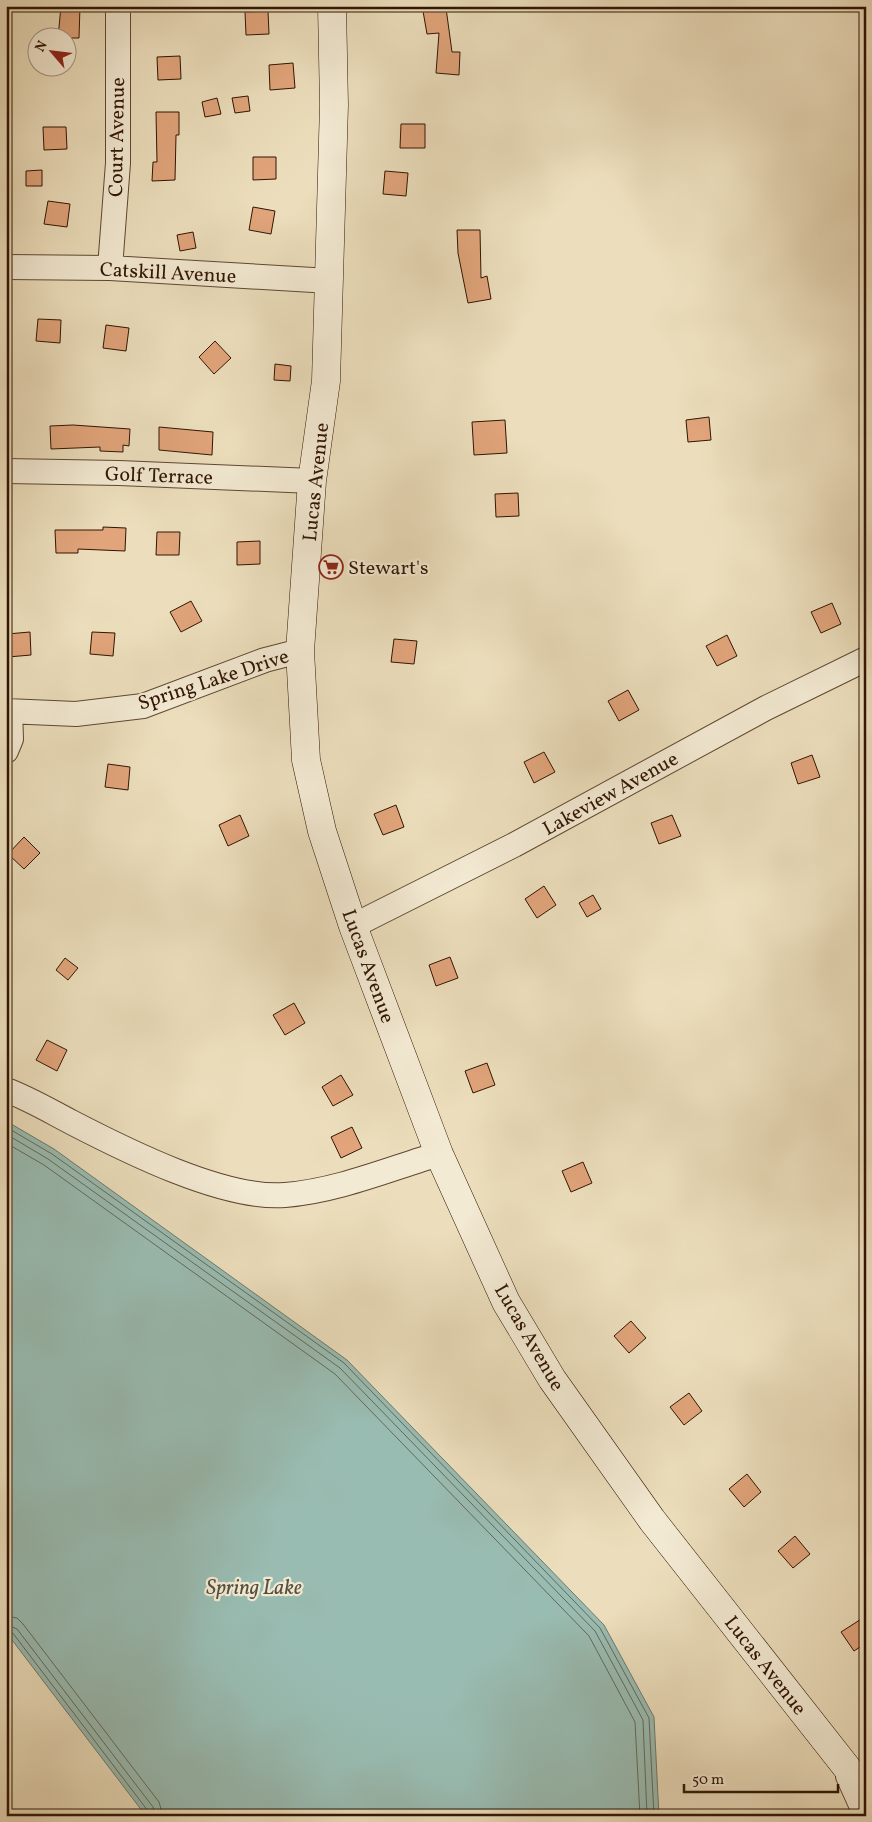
<svg xmlns="http://www.w3.org/2000/svg" width="872" height="1822" font-family="Vollkorn,serif">
	<style>
		.water { fill: #99bcb2; stroke: #6f796c }
		.lines { fill: none; stroke-linecap: round; stroke-linejoin: round }
		.shore { stroke: #64685a; stroke-width: 1 }
		.building { fill: #e1a47b; stroke: #301503 }
		.street-casing { stroke: #5f4731; stroke-width: 26 }
		.secondary-casing { stroke: #301503; stroke-width: 29 }
		.street { stroke: #f3ead3; stroke-width: 24 }
		.secondary { stroke: #f3ead3; stroke-width: 28 }
		.labels { text-anchor: middle; stroke-width: 4.5; stroke-linejoin: round; paint-order: stroke }
		.street-label { font-size: 20px; fill: #301503; stroke: #f3ead3 }
		.poi-label { font-size: 20px; fill: #301503; stroke: #f3ead3; text-anchor: start }
		.water-label { font-size: 21px; font-style: italic; fill: #554f40; stroke: #f3ead3 }
	</style>
	<rect width="100%" height="100%" fill="#ecdebc"/>
	<filter id="stains"><feTurbulence type="fractalNoise" baseFrequency=".004" numOctaves="4"/><feColorMatrix values="0 0 0 0 .2 0 0 0 0 .09 0 0 0 0 .02 0 0 0 .5 -.17"/></filter>
	<radialGradient id="worn" r=".72"><stop offset=".6" stop-color="#630" stop-opacity="0"/><stop offset="1" stop-color="#630" stop-opacity=".3"/></radialGradient>
	<path class="water" d="M 6,1121 L 54,1149 L 347,1360 L 604,1625 L 654,1717 L 659,1816 L 146,1816 L 6,1632 Z"/>
	<g class="lines">
		<path class="shore" d="M 6,1127 L 52,1154 L 344,1363 L 600,1628 L 649,1718 L 654,1816
			M 6,1134 L 48,1159 L 340,1368 L 595,1631 L 643,1720 L 647,1816
			M 6,1143 L 44,1165 L 335,1374 L 589,1636 L 635,1722 L 640,1816
			M 6,1616 L 17,1618 L 23,1624 L 159,1802 L 163,1816
			M 6,1624 L 17,1629 L 153,1807 L 156,1816
			M 6,1630 L 12,1632 L 148,1811 L 149,1816"/>
	</g>
	<path class="building" d="M 61,6 L 80,6 L 79,38 L 58,38 Z
		M 446,8 L 452,52 L 460,52 L 459,75 L 436,73 L 439,33 L 427,34 L 423,11 Z
		M 268,11 L 269,34 L 246,35 L 245,12 Z
		M 180,56 L 181,79 L 158,80 L 157,57 Z
		M 293,63 L 295,88 L 270,90 L 269,65 Z
		M 248,96 L 250,111 L 235,113 L 232,98 Z
		M 217,98 L 221,114 L 205,117 L 202,102 Z
		M 156,112 L 179,112 L 179,135 L 176,135 L 175,180 L 152,181 L 153,162 L 157,162 Z
		M 401,124 L 425,124 L 425,148 L 400,148 Z
		M 43,127 L 66,127 L 67,149 L 44,150 Z
		M 253,157 L 276,157 L 276,179 L 253,180 Z
		M 42,170 L 42,186 L 26,186 L 26,171 Z
		M 385,171 L 408,173 L 406,196 L 383,194 Z
		M 48,201 L 70,204 L 67,227 L 44,224 Z
		M 253,207 L 275,211 L 271,234 L 249,230 Z
		M 457,230 L 480,230 L 481,278 L 487,276 L 491,299 L 468,303 L 458,253 Z
		M 193,232 L 196,248 L 180,251 L 177,235 Z
		M 38,319 L 61,320 L 60,343 L 36,341 Z
		M 106,325 L 129,328 L 126,351 L 103,348 Z
		M 215,341 L 231,358 L 214,374 L 199,357 Z
		M 275,364 L 291,366 L 290,381 L 274,380 Z
		M 709,417 L 711,440 L 688,442 L 686,420 Z
		M 505,420 L 507,453 L 474,455 L 472,422 Z
		M 73,425 L 130,429 L 129,446 L 123,445 L 123,452 L 100,451 L 100,447 L 51,449 L 50,426 Z
		M 159,427 L 213,432 L 212,455 L 159,450 Z
		M 518,493 L 519,516 L 496,517 L 495,494 Z
		M 103,527 L 126,528 L 125,551 L 78,549 L 78,553 L 56,553 L 55,530 L 103,530 Z
		M 157,532 L 180,532 L 179,555 L 156,555 Z
		M 260,541 L 260,564 L 237,565 L 237,542 Z
		M 191,601 L 202,621 L 181,632 L 170,612 Z
		M 832,603 L 841,624 L 821,633 L 811,612 Z
		M 30,632 L 31,655 L 8,657 L 7,634 Z
		M 92,632 L 115,633 L 113,656 L 90,654 Z
		M 727,635 L 737,656 L 717,666 L 706,646 Z
		M 394,639 L 417,641 L 414,664 L 391,662 Z
		M 628,690 L 639,710 L 619,721 L 608,701 Z
		M 544,752 L 555,772 L 534,783 L 524,762 Z
		M 812,755 L 820,777 L 798,784 L 791,763 Z
		M 108,764 L 130,767 L 128,790 L 105,787 Z
		M 396,805 L 404,827 L 383,835 L 374,814 Z
		M 240,815 L 249,836 L 228,846 L 219,825 Z
		M 672,815 L 681,836 L 659,844 L 651,823 Z
		M 24,837 L 40,853 L 24,869 L 8,854 Z
		M 544,886 L 556,905 L 537,918 L 525,899 Z
		M 593,895 L 601,909 L 587,917 L 579,903 Z
		M 450,957 L 458,978 L 436,986 L 429,965 Z
		M 65,958 L 78,968 L 68,980 L 56,970 Z
		M 294,1003 L 305,1023 L 285,1035 L 273,1015 Z
		M 47,1040 L 67,1050 L 57,1071 L 36,1060 Z
		M 487,1063 L 495,1085 L 473,1093 L 465,1071 Z
		M 341,1075 L 353,1095 L 333,1106 L 322,1087 Z
		M 352,1127 L 362,1148 L 341,1158 L 331,1137 Z
		M 583,1162 L 592,1183 L 571,1192 L 562,1171 Z
		M 631,1321 L 646,1338 L 629,1353 L 614,1336 Z
		M 689,1393 L 702,1411 L 684,1425 L 670,1407 Z
		M 747,1474 L 761,1492 L 744,1507 L 729,1489 Z
		M 795,1536 L 810,1554 L 793,1568 L 778,1551 Z
		M 866,1616 L 866,1643 L 854,1651 L 841,1632 Z"/>
	<g class="lines">
		<g class="street-casing">
			<path id="street" d="M 6,267 L 110,268 L 330,281
				M 110,268 L 118,163 L 118,6
				M 6,471 L 119,473 L 312,481
				M 6,711 L 76,714 L 143,706 L 265,660 L 300,651
				M 6,751 L 11,739 L 10,711
				M 353,926 L 514,845 L 766,708 L 866,659
				M 6,1090 C 28,1098 50,1111 71,1122 C 125,1150 224,1200 285,1195 C 337,1191 389,1169 439,1154
				M 848,1776 L 866,1816"/>
		</g>
		<g class="secondary-casing">
			<path id="secondary" d="M 332,6 L 334,105 L 326,381 L 312,481 L 300,651 L 306,760 L 322,831 L 353,926 L 439,1154 L 506,1302 L 552,1379 L 652,1520 L 866,1792"/>
		</g>
		<use href="#street" class="street"/>
		<use href="#secondary" class="secondary"/>
	</g>
	<defs>
		<g id="supermarket-ring" transform="scale(1.25)"><circle r="9.5" fill="#f3ead3" stroke="#8f2418" stroke-width="1.5"/><path d="M-6-5.5h2.5l.6 2H6L4.5 2H-2.5L-4.4-4H-6ZM-1.5 3.2a1.3 1.3 0 1 0 .1 0ZM3 3.2a1.3 1.3 0 1 0 .1 0Z" fill="#8f2418"/></g>
	</defs>
	<g fill-rule="evenodd">
		<use href="#supermarket-ring" x="331" y="567"/>
	</g>
	<g class="labels">
		<g class="street-label">
			<text transform="translate(116 137) rotate(-89)" y="7">Court Avenue</text>
			<text transform="translate(168 272) rotate(3)" y="7">Catskill Avenue</text>
			<text transform="translate(159 475) rotate(2)" y="7">Golf Terrace</text>
			<text transform="translate(315 482) rotate(-84)" y="7">Lucas Avenue</text>
			<text transform="translate(213 679) rotate(-18)" y="7">Spring Lake Drive</text>
			<text transform="translate(610 793) rotate(-29)" y="7">Lakeview Avenue</text>
			<text transform="translate(369 966) rotate(70)" y="7">Lucas Avenue</text>
			<text transform="translate(530 1337) rotate(60)" y="7">Lucas Avenue</text>
			<text transform="translate(766 1665) rotate(52)" y="7">Lucas Avenue</text>
		</g>
		<g class="poi-label">
			<text x="348" y="574">Stewart's</text>
		</g>
		<g class="water-label">
			<text x="254" y="1594">Spring Lake</text>
		</g>
	</g>
	<rect width="872" height="1822" fill="none" stroke="#ecdebc" stroke-width="25"/>
	<rect x="8" y="8" width="857" height="1807" fill="none" stroke="#301503" stroke-width="2.5"/>
	<rect x="12" y="12" width="847" height="1797" fill="none" stroke="#301503"/>
	<g transform="translate(52 52) rotate(298)"><circle r="24" fill="#f3ead3" stroke="#a59580"/>
	<path d="M0-4L9 19L0 12L-9 19Z" fill="#8f2418"/>
	<text y="-8" font-size="14" font-weight="bold" text-anchor="middle" fill="#301503">N</text>
	</g>
	<path d="M684 1784v8h154v-8" fill="none" stroke="#301503" stroke-width="2.5"/>
	<text x="692" y="1784" font-size="15" fill="#301503" stroke="#f3ead3" stroke-width="4" paint-order="stroke">50 m</text>
	<rect width="100%" height="100%" filter="url(#stains)"/>
	<rect width="100%" height="100%" fill="url(#worn)"/>
</svg>
